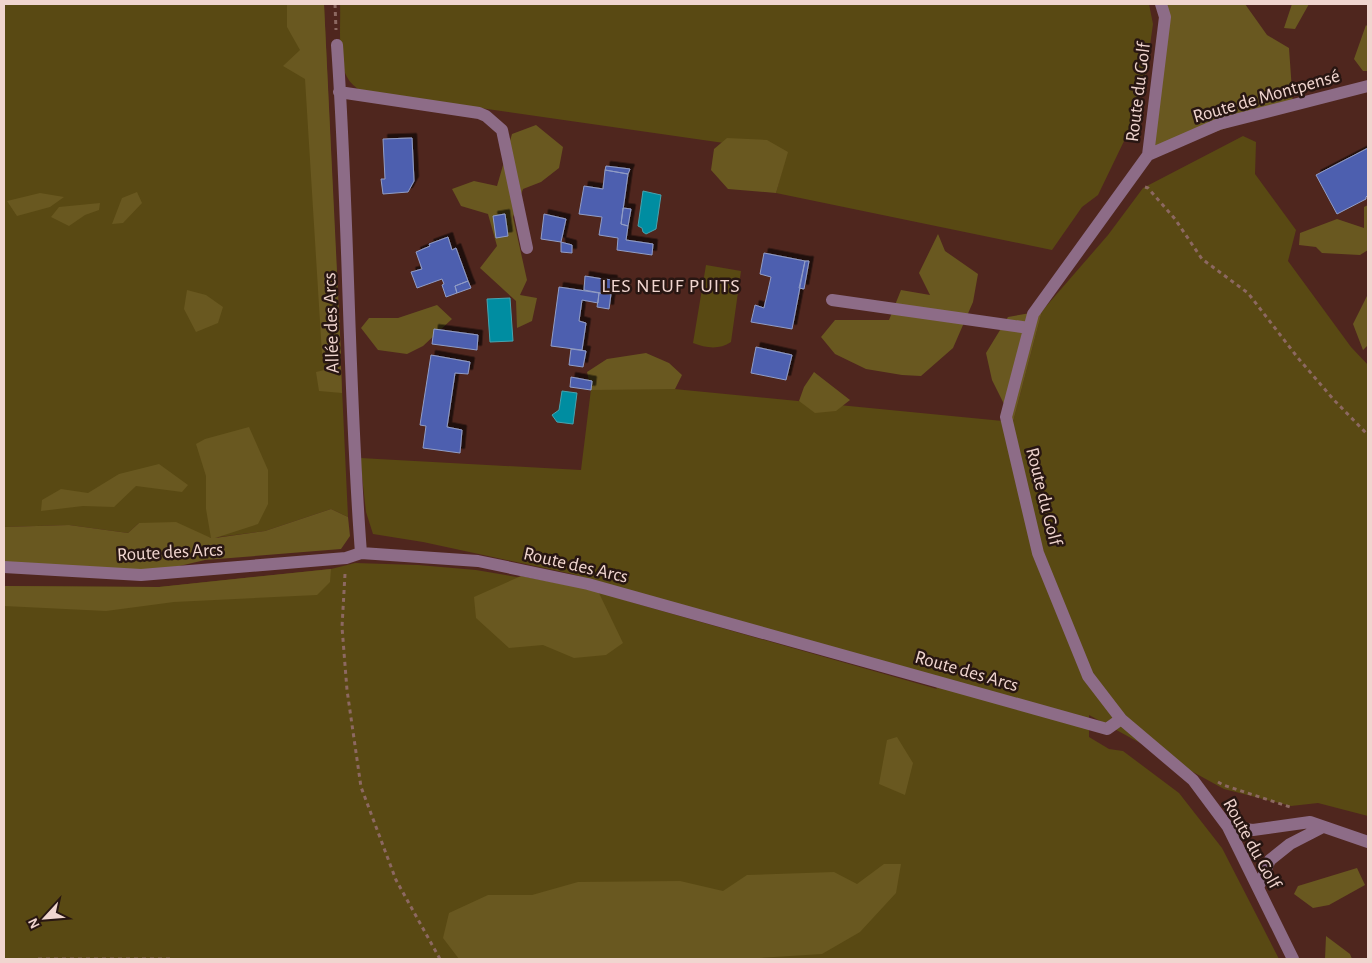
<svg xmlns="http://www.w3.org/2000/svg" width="1372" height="963" font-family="'Alegreya Sans',sans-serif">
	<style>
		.green { fill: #594913 }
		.forest { fill: #695820 }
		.water { fill: #008da1; stroke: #48a3af }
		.building { fill: #4e5faf; stroke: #919dc6; filter: url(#shadow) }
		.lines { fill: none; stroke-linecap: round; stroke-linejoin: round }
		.path { stroke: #8c6861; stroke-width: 3; stroke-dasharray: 4 4; stroke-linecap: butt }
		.minor { stroke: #8d6c87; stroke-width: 12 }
		.labels { text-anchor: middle; stroke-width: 5; stroke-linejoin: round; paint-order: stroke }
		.street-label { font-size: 19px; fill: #f0d5cf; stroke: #281612 }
		.neighbourhood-label { font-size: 20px; letter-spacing: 1px; fill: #f0d5cf; stroke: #281612 }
	</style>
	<defs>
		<filter id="shadow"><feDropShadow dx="4.5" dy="-4.5" stdDeviation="0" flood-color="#0009"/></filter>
	</defs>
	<rect width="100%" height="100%" fill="#4f261e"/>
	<path class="green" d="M 4,4 L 324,4 L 348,517 L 331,509 L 265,531 L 211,538 L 139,523 L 128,533 L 69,525 L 4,527 Z
		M 340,4 L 1149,4 L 1153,24 L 1144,88 L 1125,139 L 1098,195 L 1082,207 L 1052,250 L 776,193 L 787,152 L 361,91 C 355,87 350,83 347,77 C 337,60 341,24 340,4 Z
		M 1243,136 L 1256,142 L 1255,174 L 1296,230 L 1288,261 L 1351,347 L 1368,365 L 1368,816 L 1318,803 L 1291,806 L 1224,789 L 1089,715 L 1089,737 L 1109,749 L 1123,751 L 1179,793 L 1222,848 L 1279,959 L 4,959 L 4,586 L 159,587 L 331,569 L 355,563 L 418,565 L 476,570 L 598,591 L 634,603 L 937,689 L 933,683 L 572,574 L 423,542 L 373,534 L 366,512 L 360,458 L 581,470 L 592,381 L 1013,422 L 1042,311 L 1108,235 L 1143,188 Z
		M 706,265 L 741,271 L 731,342 C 719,350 706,348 693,343 Z"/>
	<path class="forest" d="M 287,4 L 324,4 L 341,354 L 322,354 L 305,79 L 283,66 L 300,50 L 287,27 Z
		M 1161,4 L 1245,4 L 1267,35 L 1289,48 L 1293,105 L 1148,155 Z
		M 1292,4 L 1309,4 L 1295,29 L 1284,28 Z
		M 1366,25 L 1368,27 L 1368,71 L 1363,71 L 1354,59 Z
		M 536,125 L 563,147 L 559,168 L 541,182 L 523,189 L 513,217 L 527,280 L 520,295 L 537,298 L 532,321 L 517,328 L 516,301 L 480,268 L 497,246 L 488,214 L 461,206 L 452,189 L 474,181 L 497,186 L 512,134 Z
		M 727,138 L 767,140 L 788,152 L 776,193 L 728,189 L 711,170 L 714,149 Z
		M 137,192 L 142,203 L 123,223 L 112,224 L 122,198 Z
		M 40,193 L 64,197 L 50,207 L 17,216 L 7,201 Z
		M 100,203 L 99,210 L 85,215 L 69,226 L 51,217 L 59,207 Z
		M 1368,205 L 1368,250 L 1360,255 L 1322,253 L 1316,247 L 1299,245 L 1300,233 L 1337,219 L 1364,228 L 1364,207 Z
		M 938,234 L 945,251 L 978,274 L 973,302 L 953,348 L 921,376 L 902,375 L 866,369 L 835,354 L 821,337 L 835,320 L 889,320 L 901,290 L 930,295 L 919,273 Z
		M 187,290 L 206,295 L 223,307 L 218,323 L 196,332 L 184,309 Z
		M 1368,294 L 1368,345 L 1363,350 L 1353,324 Z
		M 437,305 L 452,319 L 423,346 L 407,354 L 378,350 L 361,328 L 369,318 L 398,318 Z
		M 1042,311 L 1013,422 L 992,380 L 986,353 L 1008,317 Z
		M 646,353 L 669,363 L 682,375 L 675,389 L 591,390 L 587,372 L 607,359 Z
		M 341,366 L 342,393 L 319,391 L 316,372 Z
		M 814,372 L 850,400 L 836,411 L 815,413 L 799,401 L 804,387 Z
		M 249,427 L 268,470 L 268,504 L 258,524 L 215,538 L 265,531 L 331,509 L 348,517 L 350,536 L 341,549 L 205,560 L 141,575 L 4,569 L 4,527 L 69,525 L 128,533 L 139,523 L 176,522 L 211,538 L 206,509 L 206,476 L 196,444 L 205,439 Z
		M 159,464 L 188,485 L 182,492 L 136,486 L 114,507 L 83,506 L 41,511 L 42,500 L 61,489 L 88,493 L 119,474 Z
		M 331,569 L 330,582 L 317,595 L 174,602 L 106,611 L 4,606 L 4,586 L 159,587 Z
		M 521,576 L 598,591 L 623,643 L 606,655 L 574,658 L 543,645 L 509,648 L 476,618 L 474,597 Z
		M 897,737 L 913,763 L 905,795 L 879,784 L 887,740 Z
		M 884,864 L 901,864 L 896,893 L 860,932 L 822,954 L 742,959 L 459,959 L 443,938 L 449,913 L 488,895 L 532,895 L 578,882 L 680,881 L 723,891 L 747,875 L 834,872 L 857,884 Z
		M 1357,868 L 1365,885 L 1329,905 L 1313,908 L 1294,894 L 1298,886 Z
		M 1326,936 L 1350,954 L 1352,959 L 1325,959 Z"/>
	<path class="water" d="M 643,191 L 661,195 L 656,229 L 646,234 L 643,232 L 642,228 L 638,226 Z
		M 510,298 L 513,341 L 490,342 L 487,299 Z
		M 562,391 L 577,393 L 573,424 L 557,422 L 552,415 L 559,410 Z"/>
	<path class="building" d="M 412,138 L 414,181 L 408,192 L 383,194 L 381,179 L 385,179 L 383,139 Z
		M 1368,148 L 1368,195 L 1366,197 L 1366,199 L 1337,214 L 1316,175 Z
		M 606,166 L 630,169 L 628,174 L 605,170 Z
		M 605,170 L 628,174 L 621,224 L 628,226 L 626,240 L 653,244 L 652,255 L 617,250 L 618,238 L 599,235 L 602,217 L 579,214 L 584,186 L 603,189 Z
		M 623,208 L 631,209 L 628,226 L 621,224 Z
		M 505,214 L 508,236 L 496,238 L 493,216 Z
		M 544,214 L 566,219 L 561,242 L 541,239 Z
		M 448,237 L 452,250 L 456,248 L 468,281 L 455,286 L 457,293 L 446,297 L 442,285 L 444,284 L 442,279 L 417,288 L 411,272 L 422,269 L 416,252 L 430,246 L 429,244 Z
		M 561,242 L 572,245 L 572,253 L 561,252 Z
		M 764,253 L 805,261 L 792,329 L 751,322 L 755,305 L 764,308 L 771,277 L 760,274 Z
		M 805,261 L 809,261 L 804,289 L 799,288 Z
		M 585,276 L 603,279 L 601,293 L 584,290 Z
		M 603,279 L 613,280 L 611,294 L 601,293 Z
		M 468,281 L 471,288 L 457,293 L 455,286 Z
		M 559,287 L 599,293 L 598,303 L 582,300 L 579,321 L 586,323 L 582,350 L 551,346 Z
		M 599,293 L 611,294 L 609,309 L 597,307 Z
		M 434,329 L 478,335 L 477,350 L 432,344 Z
		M 756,347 L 792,355 L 786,380 L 751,373 Z
		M 571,349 L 586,351 L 583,367 L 569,365 Z
		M 431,355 L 470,362 L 468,374 L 455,373 L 447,427 L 462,430 L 460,453 L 423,448 L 426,426 L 420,425 Z
		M 571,377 L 592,381 L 591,390 L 570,387 Z"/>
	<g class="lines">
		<path class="path" d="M 335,4 L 336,30
			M 1145,187 L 1148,188 L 1175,219 L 1202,259 L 1248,293 L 1298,358 L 1334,400 L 1368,435
			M 345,574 L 342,627 L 347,690 L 361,787 L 396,880 L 440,959
			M 1218,782 L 1223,785 L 1290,807
			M 38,959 L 174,959"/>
		<path class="minor" d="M 1161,4 L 1165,17 L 1148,155 L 1033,314 L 1006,417 L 1038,553 L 1088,676 L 1121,719 L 1193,780 L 1228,827 L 1293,959
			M 337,45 C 349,214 348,384 361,553
			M 339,92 L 479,113 L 486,116 L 502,130 L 527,248
			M 1148,155 L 1219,124 L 1368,86
			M 832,300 L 1029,328
			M 4,567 L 141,575 L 346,558 L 361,553 L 478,561 L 588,584 L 1107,729 L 1121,719
			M 1228,827 L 1253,830 L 1310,822 L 1368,842
			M 1258,888 L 1270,860 L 1290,844 L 1323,827"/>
	</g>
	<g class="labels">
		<g class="street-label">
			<text transform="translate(1137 92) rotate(-83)" y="7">Route du Golf</text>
			<text transform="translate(1266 95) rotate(-16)" y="7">Route de Montpensé</text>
			<text transform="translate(330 323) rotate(-92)" y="7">Allée des Arcs</text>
			<text transform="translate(1045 496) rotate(76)" y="7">Route du Golf</text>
			<text transform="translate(170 551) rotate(-3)" y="7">Route des Arcs</text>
			<text transform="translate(576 564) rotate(13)" y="7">Route des Arcs</text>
			<text transform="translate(967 670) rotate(16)" y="7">Route des Arcs</text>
			<text transform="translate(1253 843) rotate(61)" y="7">Route du Golf</text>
		</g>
		<g class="neighbourhood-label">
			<text x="671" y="292">LES NEUF PUITS</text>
		</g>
	</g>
	<rect width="1372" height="963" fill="none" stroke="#f0d5cf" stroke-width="10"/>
	<g transform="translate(45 918) rotate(244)" stroke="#281612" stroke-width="4" paint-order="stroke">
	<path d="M0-4L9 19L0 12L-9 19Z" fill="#f0d5cf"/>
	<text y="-8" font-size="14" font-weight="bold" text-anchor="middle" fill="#f0d5cf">N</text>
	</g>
</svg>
